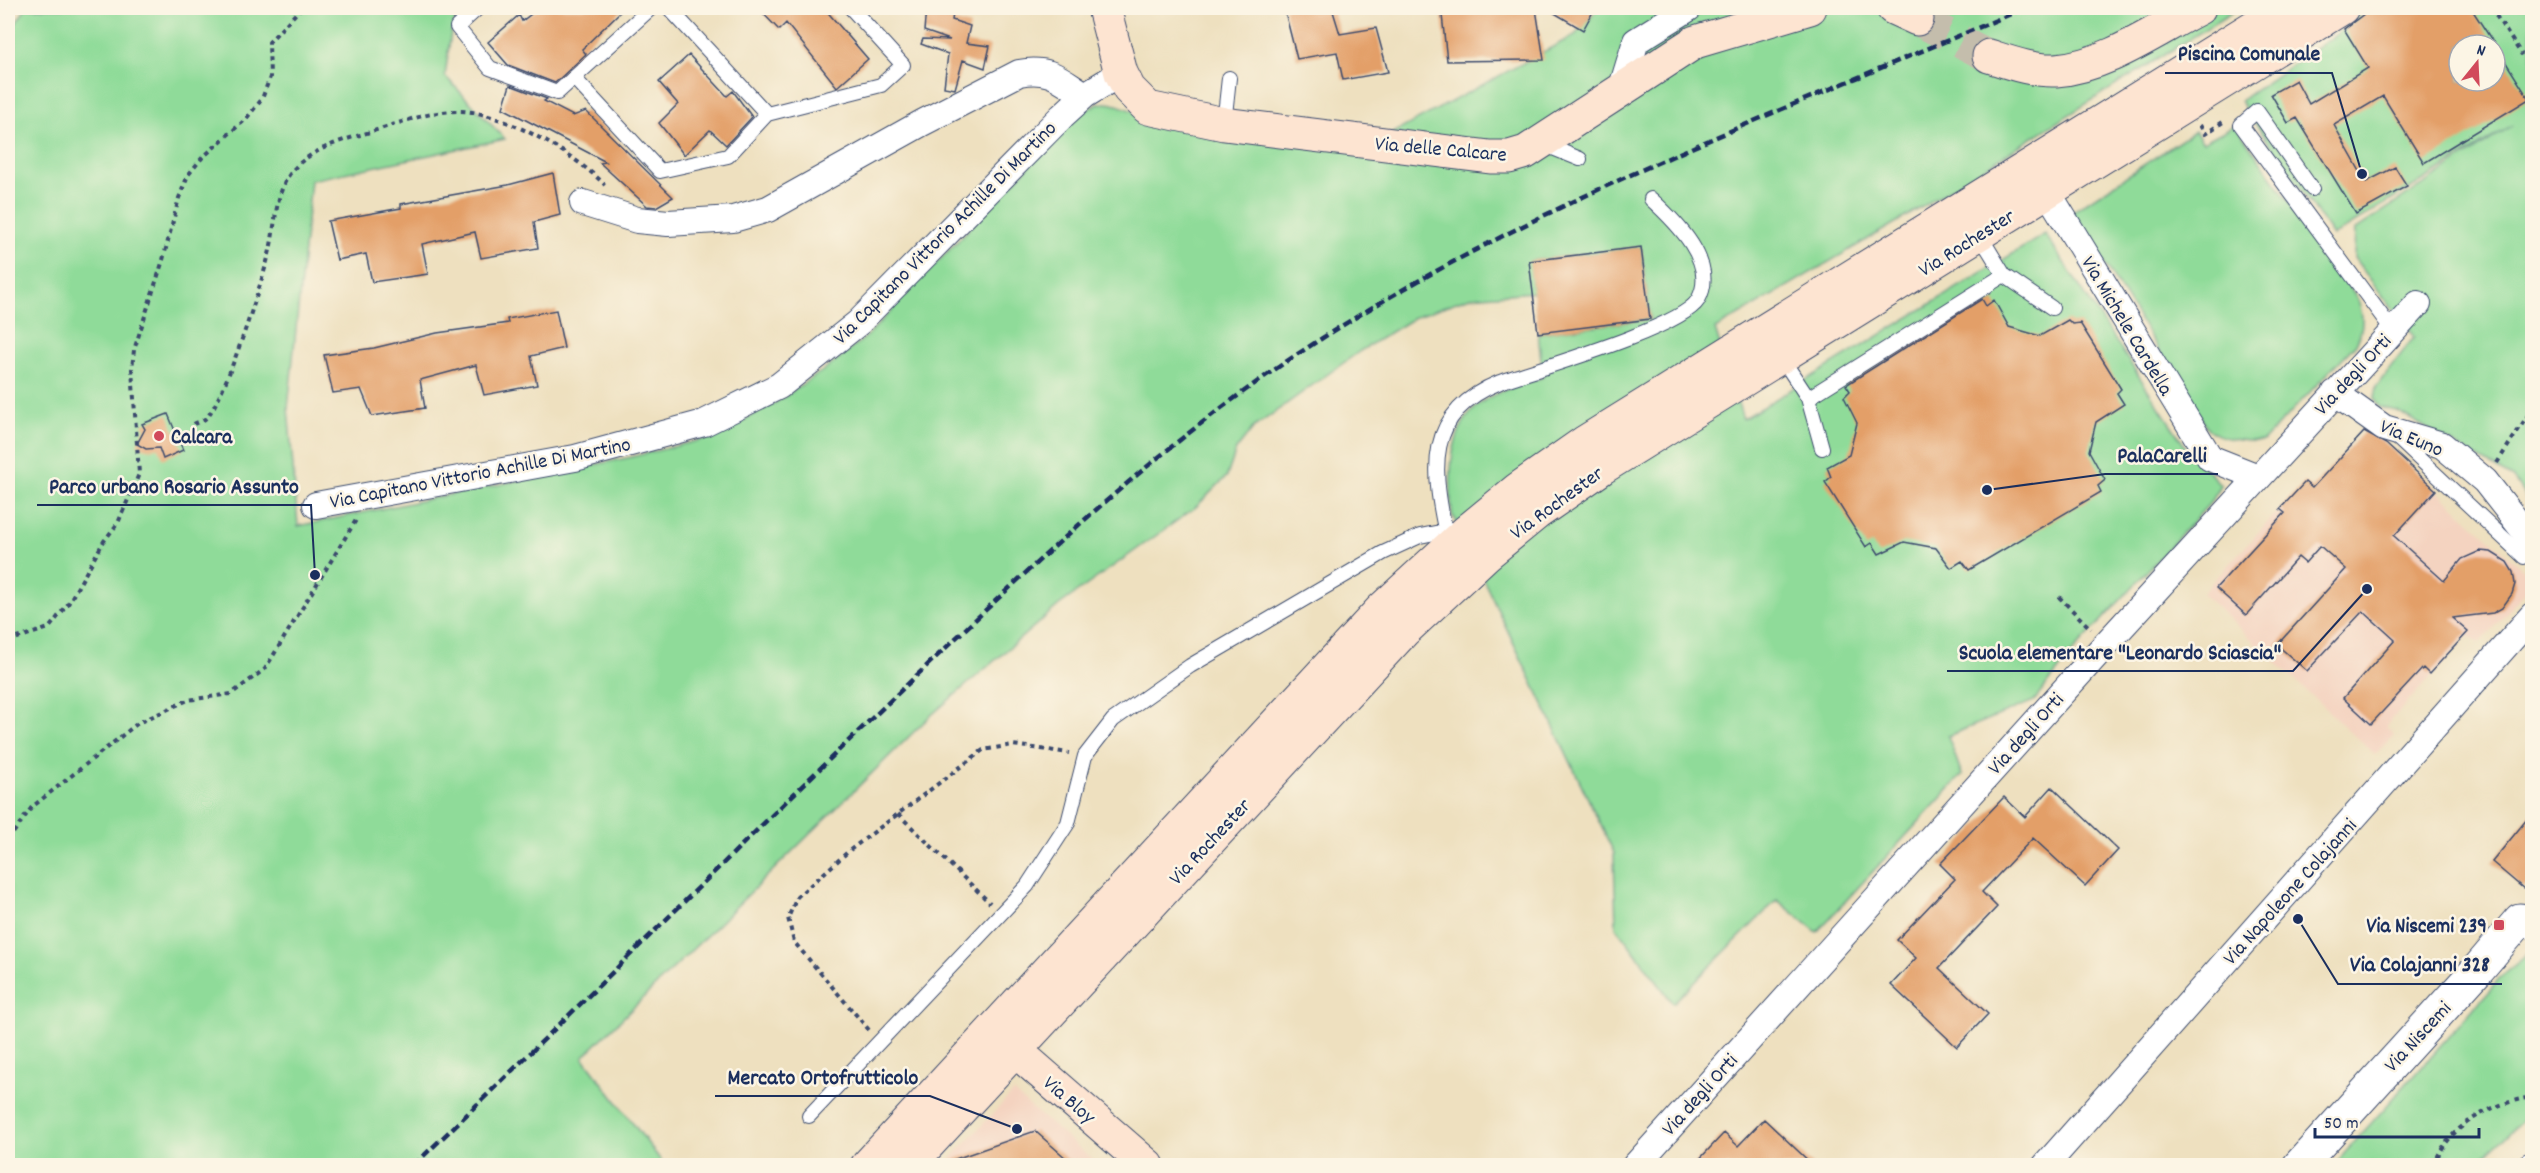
<svg xmlns="http://www.w3.org/2000/svg" width="2540" height="1173" font-family="Dekko,sans-serif">
	<style>
		.built { fill: #f4d3c0 }
		.green { fill: #8fdb99; stroke: #55857c; stroke-width: 1.5; fill-rule: evenodd }
		.building { fill: #e39f68 }
		.lines { fill: none; stroke-linecap: round; stroke-linejoin: round }
		.secondary-tunnel { stroke: #c4bdac; stroke-width: 33; stroke-dasharray: 33 16; stroke-linecap: butt }
		.service-casing { stroke: #3b4a6d; stroke-width: 16 }
		.minor-casing { stroke: #3b4a6d; stroke-width: 28 }
		.tertiary-casing { stroke: #3b4a6d; stroke-width: 35 }
		.secondary-casing { stroke: #3b4a6d; stroke-width: 35 }
		.path { stroke: #3b4a6d; stroke-width: 4; stroke-dasharray: 4.5 4.5; stroke-linecap: butt }
		.service { stroke: #fff; stroke-width: 14 }
		.minor { stroke: #fff; stroke-width: 26 }
		.tertiary { stroke: #fff; stroke-width: 33 }
		.secondary { stroke: #fde4d1; stroke-width: 33 }
		.rail { stroke: #1b2f5e; stroke-width: 4.5; stroke-dasharray: 9 4.5; stroke-linecap: butt }
		.poi-dot { fill: #d1495b; stroke: #fcf5e5; stroke-width: 2 }
		.labels { text-anchor: middle; stroke-width: 5; stroke-linejoin: round; paint-order: stroke }
		.street-label { font-size: 21px; fill: #1b2f5e; stroke: #fcf5e5 }
		.poi-label { font-size: 21px; font-weight: bold; fill: #1b2f5e; stroke: #fcf5e5; text-anchor: start }
		.leader { fill: none; stroke: #1b2f5e; stroke-width: 2 }
		.callout-dot { fill: #1b2f5e; stroke: #fcf5e5; stroke-width: 2 }
		.callout-label { font-size: 22px; text-anchor: middle; font-weight: bold; fill: #1b2f5e; stroke: #fcf5e5; stroke-width: 5; stroke-linejoin: round; paint-order: stroke }
	</style>
	<rect width="100%" height="100%" fill="#fcf5e5"/>
	<filter id="ink" filterUnits="userSpaceOnUse"><feTurbulence type="fractalNoise" baseFrequency=".0167" numOctaves="2"/><feDisplacementMap in="SourceGraphic" scale="12" xChannelSelector="R" yChannelSelector="G"/><feConvolveMatrix kernelMatrix="1 2 1 2 8 2 1 2 1" color-interpolation-filters="sRGB"/></filter>
	<filter id="wash" filterUnits="userSpaceOnUse"><feTurbulence type="fractalNoise" baseFrequency=".008" numOctaves="4" result="noise"/><feDisplacementMap in="SourceGraphic" scale="24" xChannelSelector="R" yChannelSelector="G"/><feGaussianBlur stdDeviation="1.35" result="paint"/><feColorMatrix in="noise" values="0 0 0 0 0 0 0 0 0 0 0 0 0 0 0 0 0 1.4 0 .05"/><feComposite in="paint" operator="in"/></filter>
	<g filter="url(#wash)">
		<rect width="100%" height="100%" fill="#eee0bf"/>
		<path class="built" d="M 2368,427 L 2532,578 L 2532,585 L 2479,643 L 2469,635 L 2386,726 L 2394,735 L 2375,755 L 2202,593 L 2305,482 L 2312,488 Z
			M 1013,1092 L 1099,1165 L 944,1166 Z"/>
		<path class="green" d="M 26,8 L 459,8 L 451,32 L 445,76 L 505,139 L 311,180 L 288,408 L 298,526 L 627,458 L 713,437 L 778,401 L 834,363 L 867,336 L 1072,121 C 1101,98 1104,99 1138,113 L 1358,152 L 1575,35 L 1599,8 L 2239,8 L 1914,212 L 1715,329 L 1728,372 L 2310,8 L 2317,8 L 1729,375 L 1743,419 L 2045,234 L 2187,449 L 2221,485 L 2210,503 L 2079,645 L 2034,701 L 1948,736 L 1962,775 L 1817,932 L 1777,900 L 1673,1003 L 1616,927 L 1614,853 L 1452,514 C 1449,480 1448,433 1475,408 C 1492,391 1521,385 1543,377 L 1538,333 L 1650,319 L 1641,247 L 1530,261 L 1533,292 L 1470,297 L 1415,317 L 1360,351 L 1253,428 L 1236,450 L 1227,476 L 1196,507 L 1059,605 L 928,718 L 583,1057 L 665,1166 L 8,1165 L 8,35 Z
			M 2372,8 L 2532,8 L 2532,507 L 2513,478 L 2397,411 L 2379,407 L 2374,398 L 2376,387 L 2414,337 L 2354,258 L 2355,230 L 2513,125 L 2333,236 L 2240,101 L 2344,29 L 2342,25 ZM 2459,45 L 2495,45 L 2495,81 L 2459,81 Z
			M 2235,125 L 2354,293 C 2364,311 2365,325 2356,344 L 2263,441 C 2247,442 2221,440 2208,429 L 2072,212 L 2195,131 L 2203,142 Z
			M 2532,951 L 2532,1112 L 2474,1165 L 2334,1165 L 2505,973 Z"/>
		<g id="blocks">
			<path class="building" d="M 539,8 L 624,8 L 582,49 L 586,54 L 555,83 L 508,65 L 488,42 L 519,15 L 522,21 Z
				M 758,8 L 824,8 L 868,59 L 837,87 L 786,23 L 779,30 Z
				M 926,8 L 954,8 L 952,20 L 970,26 L 966,43 L 990,46 L 985,68 L 963,60 L 955,89 L 944,87 L 948,54 L 921,44 L 923,39 L 950,40 L 924,31 Z
				M 1284,8 L 1332,8 L 1340,34 L 1376,28 L 1388,72 L 1343,80 L 1337,52 L 1297,59 Z
				M 1546,8 L 1595,8 L 1583,30 Z
				M 2372,8 L 2471,8 L 2495,45 L 2459,45 L 2459,81 L 2495,81 L 2495,45 L 2529,99 L 2424,163 L 2383,96 L 2334,125 L 2366,182 L 2395,167 L 2407,186 L 2356,214 L 2297,118 L 2288,123 L 2271,94 L 2296,80 L 2309,104 L 2368,68 L 2344,29 Z
				M 1536,9 L 1544,60 L 1447,61 L 1442,15 Z
				M 689,55 L 727,96 L 733,91 L 752,117 L 726,145 L 710,130 L 684,155 L 659,123 L 678,104 L 659,82 Z
				M 510,85 L 547,99 L 544,101 L 573,116 L 586,111 L 673,197 L 656,207 L 647,206 L 600,163 L 606,162 L 503,108 Z
				M 553,173 L 560,215 L 534,222 L 538,248 L 481,258 L 475,232 L 422,244 L 428,274 L 372,282 L 366,254 L 337,260 L 328,221 L 401,208 L 401,204 L 508,185 Z
				M 1641,247 L 1650,319 L 1538,333 L 1529,261 Z
				M 1982,299 L 1986,306 L 1994,300 L 2009,327 L 2040,336 L 2068,320 L 2072,324 L 2080,323 L 2121,389 L 2117,393 L 2124,404 L 2096,422 L 2089,451 L 2105,480 L 2098,486 L 2101,492 L 1969,570 L 1962,561 L 1951,568 L 1936,548 L 1904,542 L 1879,554 L 1872,543 L 1866,547 L 1825,482 L 1831,477 L 1827,467 L 1849,455 L 1857,423 L 1844,397 L 1850,391 L 1846,385 Z
				M 556,310 L 564,348 L 531,356 L 537,385 L 484,395 L 476,365 L 420,380 L 425,408 L 372,416 L 361,389 L 333,393 L 324,355 L 374,348 L 437,333 L 508,323 L 507,319 Z
				M 168,414 L 183,450 L 163,459 L 159,448 L 146,449 L 137,444 L 145,429 L 142,424 Z
				M 2364,432 L 2386,444 L 2436,490 L 2394,536 L 2444,581 L 2462,559 L 2480,551 L 2491,552 L 2507,562 L 2513,572 L 2515,584 L 2512,594 L 2502,608 L 2493,613 L 2452,618 L 2468,632 L 2429,674 L 2423,668 L 2371,724 L 2343,698 L 2395,640 L 2363,611 L 2307,671 L 2277,645 L 2346,569 L 2320,546 L 2305,563 L 2298,557 L 2246,615 L 2216,588 L 2285,513 L 2280,509 L 2305,482 L 2312,488 Z
				M 2052,787 L 2118,850 L 2085,886 L 2033,838 L 1982,892 L 1997,907 L 1939,968 L 1988,1014 L 1957,1047 L 1891,985 L 1916,958 L 1897,940 L 1955,879 L 1940,864 L 2004,797 L 2025,817 Z
				M 2532,813 L 2532,879 L 2524,889 L 2492,862 Z
				M 1764,1119 L 1814,1166 L 1693,1166 L 1724,1133 L 1738,1146 Z
				M 1035,1131 L 1075,1166 L 945,1166 L 944,1163 Z"/>
		</g>
	</g>
	<g filter="url(#ink)">
		<use href="#blocks" fill-opacity="0" stroke="#3b4a6d" stroke-width="1.5"/>
		<g class="lines">
			<path class="secondary-tunnel" d="M 1917,19 L 1989,56"/>
			<g class="service-casing">
				<path id="service" d="M 478,8 L 457,27 L 490,68 L 557,93 L 651,8
					M 669,8 L 767,114
					M 574,78 L 660,171 L 728,156 L 767,114 L 881,85 L 903,65 L 851,8
					M 1224,124 L 1229,78
					M 1543,144 L 1580,159
					M 2312,189 L 2257,111 L 2241,125 L 2393,331
					M 1979,234 L 2004,275
					M 1781,357 L 1808,398
					M 2394,435 L 2524,557
					M 1822,448 L 1808,398 L 2004,275 L 2052,308
					M 1447,538 C 1432,470 1424,413 1500,382 C 1537,369 1681,328 1698,300 C 1719,263 1675,221 1651,199
					M 809,1116 L 1027,886 L 1068,823 L 1085,756 L 1113,720 L 1190,666 L 1383,553 L 1420,536 L 1445,531"/>
			</g>
			<g class="minor-casing">
				<path id="minor" d="M 1621,90 L 1636,41 L 1689,8
					M 2047,191 L 2210,458 L 2258,477
					M 583,203 L 637,220 L 668,223 L 733,219 L 768,209 L 922,123 L 1019,73 C 1050,67 1060,79 1085,95
					M 2335,393 L 2384,428 L 2442,445 L 2485,481 L 2532,541
					M 316,505 L 575,458 L 704,423 L 779,386 L 858,323 L 1062,116 L 1085,95 L 1121,73
					M 1635,1166 L 2106,644 L 2418,304
					M 2045,1166 L 2532,616
					M 2530,1166 L 2532,1165"/>
			</g>
			<g class="tertiary-casing">
				<path id="tertiary" d="M 2299,1166 L 2479,968 L 2520,920 L 2532,922"/>
			</g>
			<g class="secondary-casing">
				<path id="secondary" d="M 1104,8 L 1121,73 L 1129,89 L 1148,108 L 1224,124 L 1490,157 L 1509,157 L 1526,152 L 1695,42 L 1810,8
					M 1893,8 L 1917,19
					M 1989,56 C 2011,63 2033,71 2056,70 C 2107,66 2156,30 2199,8
					M 1001,1038 L 1148,1166
					M 867,1166 L 1381,610 L 1467,531 L 1518,489 L 1585,442 L 2284,8
					M 908,1166 L 1403,632 L 1487,554 L 1537,513 L 1602,468 L 2342,8"/>
			</g>
			<path class="path" d="M 2491,8 L 2522,55
				M 2200,125 L 2205,134 L 2226,120
				M 194,424 C 197,422 203,421 206,418 C 224,401 260,287 268,258 C 275,234 274,204 285,182 C 298,155 333,143 360,135 C 389,127 427,111 457,111 C 501,110 575,154 605,185
				M 2497,463 L 2532,409
				M 2059,597 L 2091,629
				M 8,641 L 49,628 L 68,604 L 104,541 L 118,523 L 139,474 L 132,369 L 134,350 L 163,260 L 179,198 L 188,175 L 202,158 L 246,119 L 262,99 L 270,77 L 269,42 L 301,8
				M 898,814 L 990,903
				M 8,840 L 32,807 L 138,723 L 188,700 L 231,694 L 265,669 L 356,520
				M 869,1030 L 794,942 L 788,918 L 797,897 L 850,850 L 983,750 L 1013,745 L 1069,753
				M 2434,1166 C 2447,1125 2493,1103 2532,1097"/>
			<use href="#service" class="service"/>
			<use href="#minor" class="minor"/>
			<use href="#tertiary" class="tertiary"/>
			<use href="#secondary" class="secondary"/>
			<path class="rail" d="M 413,1166 C 574,1013 730,854 890,701 C 1009,587 1129,472 1264,377 C 1491,218 1770,116 2025,8"/>
		</g>
	</g>
	<g class="poi-dot">
		<circle cx="159" cy="436" r="6"/>
		<rect x="2493" y="919" width="12" height="12" rx="3"/>
	</g>
	<g class="labels">
		<g class="street-label">
			<text transform="translate(1441 148) rotate(5)" y="7">Via delle Calcare</text>
			<text transform="translate(944 232) rotate(-45)" y="7">Via Capitano Vittorio Achille Di Martino</text>
			<text transform="translate(1966 242) rotate(-32)" y="7">Via Rochester</text>
			<text transform="translate(2128 325) rotate(59)" y="7">Via Michele Cardella</text>
			<text transform="translate(2352 374) rotate(-47)" y="7">Via degli Orti</text>
			<text transform="translate(2412 437) rotate(23)" y="7">Via Euno</text>
			<text transform="translate(480 472) rotate(-11)" y="7">Via Capitano Vittorio Achille Di Martino</text>
			<text transform="translate(1556 502) rotate(-36)" y="7">Via Rochester</text>
			<text transform="translate(2025 733) rotate(-48)" y="7">Via degli Orti</text>
			<text transform="translate(1209 841) rotate(-47)" y="7">Via Rochester</text>
			<text transform="translate(2289 891) rotate(-48)" y="7">Via Napoleone Colajanni</text>
			<text transform="translate(2417 1036) rotate(-47)" y="7">Via Niscemi</text>
			<text transform="translate(1699 1094) rotate(-48)" y="7">Via degli Orti</text>
			<text transform="translate(1070 1099) rotate(41)" y="7">Via Bloy</text>
		</g>
		<g class="poi-label">
			<text x="171" y="443">Calcara</text>
			<text x="2487" y="932" text-anchor="end">Via Niscemi 239</text>
		</g>
	</g>
	<path class="leader" d="M2362 174L2332 73H2165M1987 490L2105 474H2218M315 575L311 505H37M2367 589L2293 671H1947M2298 919L2338 984H2502M1017 1129L930 1096H715"/>
	<g class="callout-dot">
		<circle cx="2362" cy="174" r="6"/>
		<circle cx="1987" cy="490" r="6"/>
		<circle cx="315" cy="575" r="6"/>
		<circle cx="2367" cy="589" r="6"/>
		<circle cx="2298" cy="919" r="6"/>
		<circle cx="1017" cy="1129" r="6"/>
	</g>
	<g class="callout-label">
		<text x="2249" y="60">Piscina Comunale</text>
		<text x="2162" y="462">PalaCarelli</text>
		<text x="174" y="493">Parco urbano Rosario Assunto</text>
		<text x="2120" y="659">Scuola elementare "Leonardo Sciascia"</text>
		<text x="2420" y="971">Via Colajanni 328</text>
		<text x="823" y="1084">Mercato Ortofrutticolo</text>
	</g>
	<rect width="2540" height="1173" fill="none" stroke="#fcf5e5" stroke-width="30"/>
	<g transform="translate(2477 63) rotate(18)"><circle r="28" fill="#fcf5e5" stroke="#a2a6af" stroke-width="1.5"/>
	<path d="M0-4.5L10 22L0 15L-10 22Z" fill="#d1495b"/>
	<text y="-9" font-size="16" font-weight="bold" text-anchor="middle" fill="#1b2f5e">N</text>
	</g>
	<path d="M2315 1128v9h164v-9" fill="none" stroke="#1b2f5e" stroke-width="3"/>
	<text x="2324" y="1128" font-size="18" fill="#1b2f5e" stroke="#fcf5e5" stroke-width="4.5" paint-order="stroke">50 m</text>
</svg>
